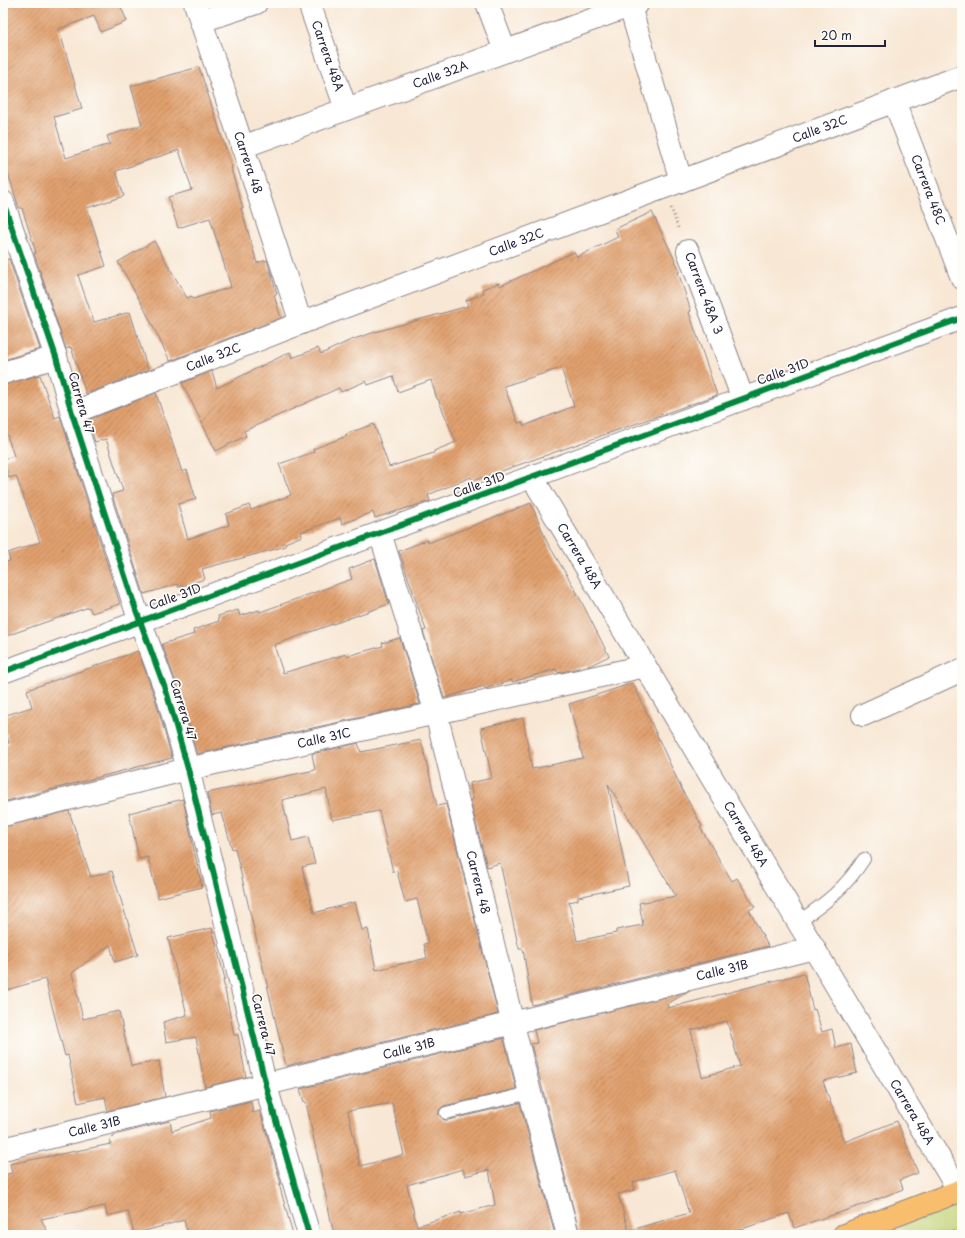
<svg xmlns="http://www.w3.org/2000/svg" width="965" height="1238" font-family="'Playpen Sans',sans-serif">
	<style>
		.park { fill: #c2d173; stroke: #727a57 }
		.building { fill: url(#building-hatch); fill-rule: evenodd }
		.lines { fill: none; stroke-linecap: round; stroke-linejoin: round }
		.service-casing { stroke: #8d8488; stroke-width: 14 }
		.minor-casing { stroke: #8d8488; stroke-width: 24 }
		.tertiary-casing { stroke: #8d8488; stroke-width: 24 }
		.trunk-casing { stroke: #8d8488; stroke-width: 24 }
		.path { stroke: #8d8488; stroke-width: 2.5; stroke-dasharray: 1 3; stroke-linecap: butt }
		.service { stroke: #fff; stroke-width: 12 }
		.minor { stroke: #fff; stroke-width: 22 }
		.tertiary { stroke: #fff; stroke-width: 22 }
		.trunk { stroke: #f9be6d; stroke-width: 22 }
		.cycleway-casing { stroke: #fdfcf7; stroke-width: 8 }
		.cycleway { stroke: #00873e; stroke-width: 6 }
		.labels { text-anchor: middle; stroke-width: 3.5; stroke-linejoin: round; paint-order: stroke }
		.street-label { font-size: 12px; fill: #22223b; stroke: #fdfcf7 }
	</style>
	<defs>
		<pattern id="building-hatch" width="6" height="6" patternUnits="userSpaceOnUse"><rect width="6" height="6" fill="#e1a06e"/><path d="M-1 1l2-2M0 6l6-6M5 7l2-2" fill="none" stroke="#b6825c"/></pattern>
	</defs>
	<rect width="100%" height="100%" fill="#fdfcf7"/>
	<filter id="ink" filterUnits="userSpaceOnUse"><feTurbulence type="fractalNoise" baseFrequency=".025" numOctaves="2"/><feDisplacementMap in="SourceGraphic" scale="8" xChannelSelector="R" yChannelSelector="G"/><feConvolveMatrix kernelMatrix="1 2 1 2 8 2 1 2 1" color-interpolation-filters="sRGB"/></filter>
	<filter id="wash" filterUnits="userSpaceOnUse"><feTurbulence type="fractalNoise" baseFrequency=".012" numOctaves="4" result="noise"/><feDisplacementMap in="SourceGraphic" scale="16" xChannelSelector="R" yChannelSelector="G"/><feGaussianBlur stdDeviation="0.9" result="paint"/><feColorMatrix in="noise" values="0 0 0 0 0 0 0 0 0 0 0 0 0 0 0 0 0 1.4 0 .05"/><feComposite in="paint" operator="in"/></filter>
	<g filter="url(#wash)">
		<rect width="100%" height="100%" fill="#f8e7d4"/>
		<path class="park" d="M 962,1203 L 962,1231 L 943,1235 L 876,1235 Z"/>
		<g id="blocks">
			<path class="building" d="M 3,3 L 123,3 L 124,6 L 121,7 L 127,21 L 101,32 L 94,16 L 59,29 L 82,109 L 54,117 L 66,158 L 110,144 L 107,136 L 142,125 L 131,86 L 199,67 L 232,168 L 231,169 L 243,208 L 241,208 L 257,263 L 267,260 L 277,294 L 274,295 L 281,318 L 170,361 L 144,308 L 118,262 L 154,241 L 187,298 L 192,296 L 193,299 L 231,287 L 210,218 L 178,228 L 168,197 L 192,190 L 179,150 L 116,171 L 124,196 L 87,208 L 106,266 L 78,275 L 94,322 L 130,312 L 148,370 L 86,394 L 71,347 L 66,349 L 34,253 L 36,253 L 22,208 L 19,208 L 3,158 Z
				M 652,212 L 680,271 L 678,272 L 691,311 L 689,312 L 717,395 L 473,481 L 471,477 L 428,495 L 430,501 L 375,518 L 373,512 L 342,524 L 340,518 L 301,532 L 302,536 L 285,543 L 286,546 L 202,569 L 205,579 L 178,587 L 178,584 L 144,594 L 112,494 L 123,491 L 106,439 L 95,442 L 88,420 L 156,393 L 182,472 L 187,470 L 196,499 L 178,504 L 188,539 L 229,525 L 226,514 L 249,505 L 251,510 L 291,495 L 279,464 L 314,452 L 313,449 L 347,436 L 346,434 L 374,424 L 389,467 L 434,453 L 434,451 L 456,442 L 438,399 L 437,399 L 431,380 L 398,392 L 393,376 L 368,385 L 366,381 L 341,392 L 339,388 L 244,431 L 246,436 L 216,451 L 182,383 L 212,371 L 217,388 L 290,352 L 292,358 L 318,348 L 321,354 L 351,340 L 375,332 L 468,306 L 466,300 L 484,294 L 482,289 L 499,283 L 500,286 L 574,252 L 577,257 L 618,237 L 615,229 ZM 561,368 L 574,406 L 524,426 L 522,422 L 518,423 L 504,386 Z
				M 9,259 L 40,349 L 3,360 L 3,260 Z
				M 40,375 L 55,418 L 60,416 L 120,604 L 92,613 L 89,607 L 3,637 L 3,563 L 10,561 L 8,553 L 40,542 L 16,476 L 9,478 L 3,459 L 14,456 L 3,423 L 3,385 Z
				M 531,503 L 547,542 L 575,589 L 609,656 L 591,665 L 558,673 L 556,669 L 512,682 L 512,680 L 485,689 L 484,686 L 444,698 L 423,631 L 426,630 L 399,551 L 427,540 L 428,543 Z
				M 375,559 L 389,604 L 274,645 L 283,673 L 346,654 L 347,656 L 383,646 L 382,643 L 400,638 L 420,704 L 197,754 L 179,691 L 162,644 L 194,634 L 193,630 L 219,621 L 218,616 L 238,610 L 240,616 L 259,610 L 260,612 L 352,579 L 349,569 Z
				M 138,651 L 155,698 L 172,758 L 3,802 L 3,745 L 9,743 L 3,723 L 3,716 L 32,707 L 27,690 Z
				M 633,683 L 682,790 L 702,826 L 700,827 L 732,881 L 737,878 L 755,907 L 749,910 L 768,946 L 532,1005 L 523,949 L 519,949 L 500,863 L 487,867 L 470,800 L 473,799 L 470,783 L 492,778 L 481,728 L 523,718 L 532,769 L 583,758 L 569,704 ZM 608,784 L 676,896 L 639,903 L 643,925 L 616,930 L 616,933 L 577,941 L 569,902 L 578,900 L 578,897 L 629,886 Z
				M 421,740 L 437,806 L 446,804 L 498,1014 L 286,1066 L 235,848 L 232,849 L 222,813 L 212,815 L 207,793 L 315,770 L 312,754 L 358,743 L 361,752 ZM 326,789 L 332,820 L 379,811 L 393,872 L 397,871 L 405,902 L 417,899 L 428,943 L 424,944 L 427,958 L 376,970 L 368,929 L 362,930 L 355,902 L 314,913 L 302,867 L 315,864 L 308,837 L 292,841 L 282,800 Z
				M 183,799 L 202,887 L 158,898 L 148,857 L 139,859 L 129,813 Z
				M 69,811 L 91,877 L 112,871 L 138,955 L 115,962 L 110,945 L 72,973 L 83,1019 L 119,1011 L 131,1066 L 159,1061 L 165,1097 L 108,1111 L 105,1097 L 78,1103 L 68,1055 L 65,1056 L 45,979 L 3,991 L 3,827 Z
				M 212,928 L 225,979 L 223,980 L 234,1035 L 238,1035 L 246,1077 L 205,1087 L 196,1037 L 166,1042 L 163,1022 L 187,1015 L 168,938 Z
				M 804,973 L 813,1010 L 815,1009 L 822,1032 L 832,1029 L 836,1048 L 851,1044 L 857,1073 L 823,1081 L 844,1142 L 897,1121 L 918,1173 L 900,1180 L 903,1189 L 865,1204 L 794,1228 L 789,1213 L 736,1231 L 738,1235 L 631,1235 L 631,1230 L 689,1213 L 675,1170 L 633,1182 L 635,1190 L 618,1194 L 630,1235 L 580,1235 L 531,1044 L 537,1043 L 534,1030 L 690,991 L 667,1004 L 668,1008 ZM 727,1021 L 740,1066 L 702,1077 L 691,1030 Z
				M 504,1038 L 516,1089 L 444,1106 L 439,1110 L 439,1115 L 444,1120 L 448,1120 L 520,1103 L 555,1235 L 334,1235 L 306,1102 L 304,1102 L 300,1089 ZM 392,1103 L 404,1155 L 360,1166 L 348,1111 ZM 463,1169 L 465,1176 L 489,1170 L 495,1205 L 461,1214 L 461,1212 L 417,1226 L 407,1185 Z
				M 251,1101 L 253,1113 L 260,1111 L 281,1184 L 279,1184 L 293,1235 L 188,1235 L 184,1220 L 134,1234 L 128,1211 L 107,1216 L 105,1206 L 41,1219 L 49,1235 L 3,1235 L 3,1175 L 12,1173 L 10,1164 L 111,1144 L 110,1138 L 114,1137 L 114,1135 L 170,1121 L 172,1131 L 211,1118 L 210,1111 Z"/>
		</g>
	</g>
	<g filter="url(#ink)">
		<use href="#blocks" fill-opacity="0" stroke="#8d8488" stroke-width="1"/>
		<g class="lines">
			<g class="service-casing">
				<path id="service" d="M 798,922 C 826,903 846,887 864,859
					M 446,1113 L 530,1093"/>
			</g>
			<g class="minor-casing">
				<g id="minor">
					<path id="s1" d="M 195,3 L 301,323"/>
					<path id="s2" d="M 309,3 L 346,109"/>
					<path d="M 487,3 L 505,51"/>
					<path d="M 629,3 L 681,181"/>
					<path d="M 201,21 L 256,3"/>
					<path id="s3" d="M 894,101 L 962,278"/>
					<path id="s4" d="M 242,147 L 638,3"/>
					<path d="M 3,202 L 56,357 L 72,413 L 136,610 L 167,694 L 188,769 L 266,1086 L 309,1235"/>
					<path id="s5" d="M 688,251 L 743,399"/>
					<path d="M 3,373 L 56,357"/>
					<path id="s6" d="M 72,413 L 301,323 L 962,76"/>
					<path id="s7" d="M 532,477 L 959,1191"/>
					<path id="s8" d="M 380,533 L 436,713 L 530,1093 L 568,1235"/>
					<path d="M 863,715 L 962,670"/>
					<path id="s9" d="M 3,815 L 188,769 L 645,666"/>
					<path id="s10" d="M 3,1149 C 274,1084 543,1014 814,948"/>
				</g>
			</g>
			<g class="tertiary-casing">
				<path id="tertiary" d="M 3,672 L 962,318"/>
			</g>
			<g class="trunk-casing">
				<path id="trunk" d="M 844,1235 L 962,1190"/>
			</g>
			<path class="path" d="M 671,208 L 679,230
				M 942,1235 L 962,1228"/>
			<use href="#service" class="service"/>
			<use href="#minor" class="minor"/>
			<use href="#tertiary" class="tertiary"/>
			<use href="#trunk" class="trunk"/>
			<g class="cycleway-casing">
				<path id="cycleway" d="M 3,202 L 56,357 L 72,413 L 136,610 L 167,694 L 188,769 L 266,1086 L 309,1235
					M 3,672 L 962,318"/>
			</g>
			<use href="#cycleway" class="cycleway"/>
		</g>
	</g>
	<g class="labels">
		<g class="street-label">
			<text dy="4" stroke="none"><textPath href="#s2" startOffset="56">Carrera 48A</textPath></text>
			<text dy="4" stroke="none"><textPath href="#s4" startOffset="211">Calle 32A</textPath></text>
			<text dy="4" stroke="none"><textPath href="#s6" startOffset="800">Calle 32C</textPath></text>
			<text dy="4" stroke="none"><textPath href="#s1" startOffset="168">Carrera 48</textPath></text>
			<text dy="4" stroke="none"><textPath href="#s3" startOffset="95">Carrera 48C</textPath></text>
			<text dy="4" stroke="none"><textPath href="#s6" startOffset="476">Calle 32C</textPath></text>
			<text dy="4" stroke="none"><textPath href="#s5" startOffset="45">Carrera 48A 3</textPath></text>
			<text dy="4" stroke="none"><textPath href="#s6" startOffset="152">Calle 32C</textPath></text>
			<text transform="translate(783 372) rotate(-20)" y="4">Calle 31D</text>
			<text transform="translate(81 403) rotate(74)" y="4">Carrera 47</text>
			<text transform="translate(479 485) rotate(-20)" y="4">Calle 31D</text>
			<text dy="4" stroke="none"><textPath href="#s7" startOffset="92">Carrera 48A</textPath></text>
			<text transform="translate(175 597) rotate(-20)" y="4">Calle 31D</text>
			<text transform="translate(183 710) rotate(73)" y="4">Carrera 47</text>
			<text dy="4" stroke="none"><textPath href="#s9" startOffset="330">Calle 31C</textPath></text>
			<text dy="4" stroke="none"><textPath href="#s7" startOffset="416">Carrera 48A</textPath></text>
			<text dy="4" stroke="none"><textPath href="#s8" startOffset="363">Carrera 48</textPath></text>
			<text dy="4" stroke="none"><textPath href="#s10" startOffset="741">Calle 31B</textPath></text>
			<text transform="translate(263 1025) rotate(76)" y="4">Carrera 47</text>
			<text dy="4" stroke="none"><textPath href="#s10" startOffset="418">Calle 31B</textPath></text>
			<text dy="4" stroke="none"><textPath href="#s7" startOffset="740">Carrera 48A</textPath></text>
			<text dy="4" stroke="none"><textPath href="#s10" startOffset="94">Calle 31B</textPath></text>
		</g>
	</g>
	<rect width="965" height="1238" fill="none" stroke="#fdfcf7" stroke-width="16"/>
	<path d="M815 40v6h70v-6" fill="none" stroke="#22223b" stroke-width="2"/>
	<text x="821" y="40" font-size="12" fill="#22223b" stroke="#fdfcf7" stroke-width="3" paint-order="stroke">20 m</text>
</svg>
